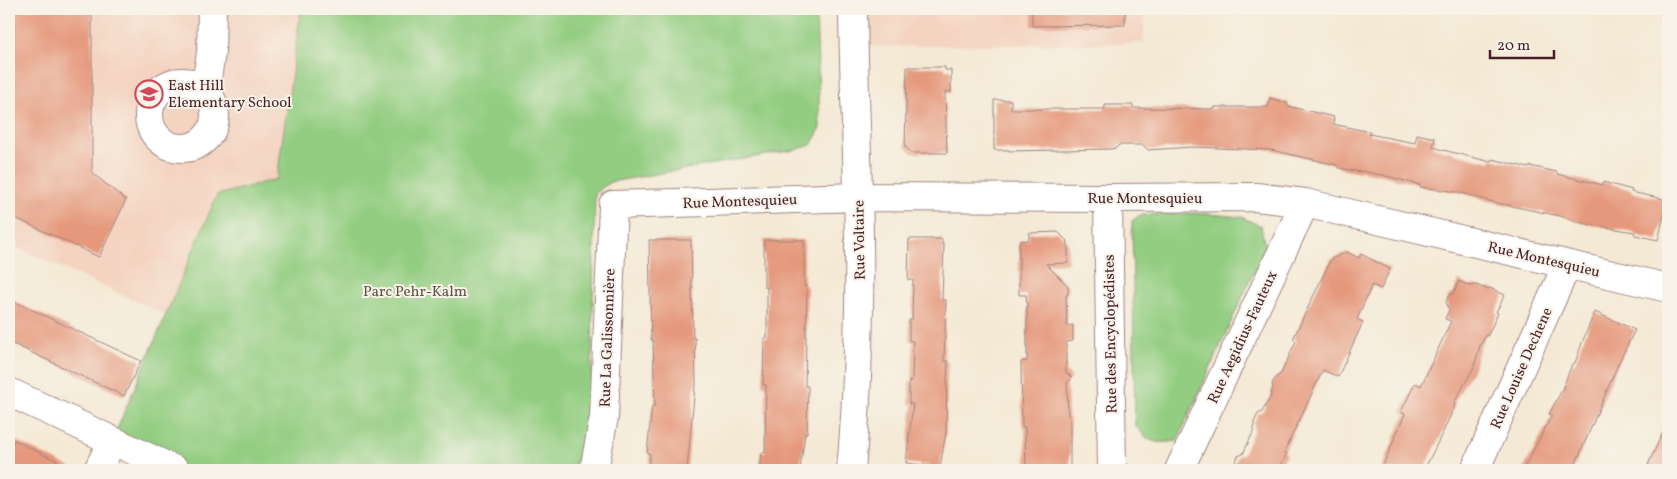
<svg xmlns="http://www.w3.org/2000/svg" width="1677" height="479" font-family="Vollkorn,serif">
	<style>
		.built { fill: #f4d3c0 }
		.green { fill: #93cd81; stroke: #6e7656 }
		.building { fill: #e5987b }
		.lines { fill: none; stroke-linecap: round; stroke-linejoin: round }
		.minor-casing { stroke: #9f8480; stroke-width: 30 }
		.minor { stroke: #fff; stroke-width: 28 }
		.labels { text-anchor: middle; stroke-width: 4; stroke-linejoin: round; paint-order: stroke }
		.poi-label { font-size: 15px; fill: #4a1f2b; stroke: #f7f3e8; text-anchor: start }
		.street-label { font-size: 15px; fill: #4a1f2b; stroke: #f7f3e8 }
		.park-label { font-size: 15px; fill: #605345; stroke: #f7f3e8 }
	</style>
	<rect width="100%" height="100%" fill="#f7f3e8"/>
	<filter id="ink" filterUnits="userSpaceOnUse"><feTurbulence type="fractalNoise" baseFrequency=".02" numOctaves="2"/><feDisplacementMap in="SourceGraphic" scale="10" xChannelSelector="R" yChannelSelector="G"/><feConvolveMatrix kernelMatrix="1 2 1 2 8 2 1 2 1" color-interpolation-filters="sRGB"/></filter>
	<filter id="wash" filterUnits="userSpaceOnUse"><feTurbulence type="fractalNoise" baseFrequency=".0096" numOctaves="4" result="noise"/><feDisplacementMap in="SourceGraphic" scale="20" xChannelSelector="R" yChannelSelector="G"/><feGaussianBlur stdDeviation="1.12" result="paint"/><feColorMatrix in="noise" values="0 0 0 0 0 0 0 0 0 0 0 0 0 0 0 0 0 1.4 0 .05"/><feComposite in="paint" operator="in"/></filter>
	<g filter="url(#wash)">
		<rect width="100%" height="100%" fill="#f4e9d4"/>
		<path class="built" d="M 9,9 L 301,9 L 277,179 L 217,195 L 166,315 L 9,244 Z
			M 853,9 L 1146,9 L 1143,43 L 854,47 Z"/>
		<path class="green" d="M 301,9 L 816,9 L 820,129 L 811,145 L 795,150 L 610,182 L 595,193 L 591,410 L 581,470 L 175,470 L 112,441 L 217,195 L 277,179 Z
			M 1198,213 L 1241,217 L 1261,226 L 1265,247 L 1177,441 C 1154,444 1149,443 1135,425 L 1132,221 L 1140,215 Z"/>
		<g id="blocks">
			<path class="building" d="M 14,9 L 92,9 L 92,173 L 126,200 L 99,257 L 9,215 L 9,134 L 13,134 Z
				M 1032,9 L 1125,9 L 1125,25 L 1032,26 Z
				M 907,67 L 945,67 L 945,70 L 951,70 L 951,92 L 945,92 L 947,153 L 912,153 L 905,147 Z
				M 1270,98 L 1288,103 L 1287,106 L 1334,117 L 1333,124 L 1370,132 L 1369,134 L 1415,143 L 1417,134 L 1435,138 L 1433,147 L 1443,150 L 1491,162 L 1492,159 L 1529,168 L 1530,166 L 1557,172 L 1557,174 L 1603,185 L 1603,182 L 1632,190 L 1631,192 L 1668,200 L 1658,240 L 1635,235 L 1634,232 L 1582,223 L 1560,216 L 1497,203 L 1458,192 L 1420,187 L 1420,185 L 1382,175 L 1360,171 L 1360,172 L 1339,168 L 1337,165 L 1271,150 L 1192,147 L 1148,150 L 1143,145 L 1119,145 L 1116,148 L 1110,149 L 1009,151 L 1009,150 L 994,150 L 994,100 L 1011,100 L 1011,109 L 1105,109 L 1105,105 L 1133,105 L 1133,108 L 1215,109 L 1215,107 L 1268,107 Z
				M 1058,232 L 1068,242 L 1068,263 L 1046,264 L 1068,286 L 1068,294 L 1066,295 L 1067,326 L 1073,325 L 1073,341 L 1066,342 L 1066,372 L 1072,378 L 1067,383 L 1068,416 L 1070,418 L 1070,470 L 1026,470 L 1025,427 L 1022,427 L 1021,362 L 1027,361 L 1027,304 L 1026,295 L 1019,295 L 1019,241 L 1029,240 L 1029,233 Z
				M 909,239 L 942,239 L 942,245 L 944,245 L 942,300 L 946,300 L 944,361 L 948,361 L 947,378 L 946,432 L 940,467 L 906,463 L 913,404 L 909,404 L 909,381 L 912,381 L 913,341 L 909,341 L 909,320 L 912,320 L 913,280 L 908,280 Z
				M 649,240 L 691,240 L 693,338 L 695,338 L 696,386 L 695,386 L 687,470 L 648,470 L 650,454 L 647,453 L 652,406 L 655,406 L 653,340 L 651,340 Z
				M 764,240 L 804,240 L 804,286 L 807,286 L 805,386 L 808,386 L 807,433 L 805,433 L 800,470 L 759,470 L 761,452 L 765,453 L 766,385 L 763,385 L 764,338 L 767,338 L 767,287 L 764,287 Z
				M 1347,252 L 1359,258 L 1361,254 L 1390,269 L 1381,289 L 1372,285 L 1357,319 L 1363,322 L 1338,377 L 1323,370 L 1284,452 L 1287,453 L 1279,470 L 1232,470 L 1238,456 L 1243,454 L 1254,430 L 1254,422 L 1258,414 L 1262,412 L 1270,398 L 1273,387 L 1272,384 L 1276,377 L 1281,374 L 1296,341 L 1293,339 L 1331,259 Z
				M 1459,281 L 1470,286 L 1476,285 L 1486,289 L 1490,288 L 1505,295 L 1496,312 L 1498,313 L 1488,335 L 1486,335 L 1480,346 L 1474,367 L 1454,403 L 1455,405 L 1444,430 L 1424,470 L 1381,470 L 1405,414 L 1401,412 L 1415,383 L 1421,386 L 1451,321 L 1445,319 L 1449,310 L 1446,302 L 1449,295 L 1453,294 Z
				M 9,299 L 141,361 L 124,396 L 9,342 Z
				M 1595,312 L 1635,330 L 1619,362 L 1573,470 L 1523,470 L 1552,415 L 1549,414 L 1562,390 L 1572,364 L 1575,363 L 1583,340 Z
				M 1668,421 L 1668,470 L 1660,470 L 1648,465 Z
				M 14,440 L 76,470 L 9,470 L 9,450 Z"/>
		</g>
	</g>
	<g filter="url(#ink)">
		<use href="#blocks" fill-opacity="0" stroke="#9f8480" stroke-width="1"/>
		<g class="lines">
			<g class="minor-casing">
				<path id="minor" d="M149 115a33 33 0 1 1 66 0a33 33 0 1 1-66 0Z
					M 205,91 L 211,53 L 212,9
					M 1108,198 L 1112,470
					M 9,392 L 175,470
					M 98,470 L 112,441
					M 594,470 L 604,417 L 613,205 L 859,197 L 1108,198 L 1256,197 L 1305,203 L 1668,288
					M 851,470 C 856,416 858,362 859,308 C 861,208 854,108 853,9
					M 1179,470 L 1305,203
					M 1475,470 L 1567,265"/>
			</g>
			<use href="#minor" class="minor"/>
		</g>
	</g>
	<defs>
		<g id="school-ring" transform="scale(1.4375)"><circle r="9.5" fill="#f7f3e8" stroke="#d1495b" stroke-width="1.5"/><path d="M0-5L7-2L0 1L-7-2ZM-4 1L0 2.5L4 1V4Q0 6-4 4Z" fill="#d1495b"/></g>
	</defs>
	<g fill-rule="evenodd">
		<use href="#school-ring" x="149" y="94"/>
	</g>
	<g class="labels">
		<g class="poi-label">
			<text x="168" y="90">East Hill<tspan x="168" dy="17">Elementary School</tspan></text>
		</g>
		<g class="street-label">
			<text x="1145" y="203">Rue Montesquieu</text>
			<text transform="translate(740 201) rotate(-2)" y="5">Rue Montesquieu</text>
			<text transform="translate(859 240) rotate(-91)" y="5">Rue Voltaire</text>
			<text transform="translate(1544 259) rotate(13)" y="5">Rue Montesquieu</text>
			<text transform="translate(1110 334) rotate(-91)" y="5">Rue des Encyclopédistes</text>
			<text transform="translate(1242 337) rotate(-65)" y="5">Rue Aegidius-Fauteux</text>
			<text transform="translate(607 338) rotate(-88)" y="5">Rue La Galissonnière</text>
			<text transform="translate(1521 368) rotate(-66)" y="5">Rue Louise Dechene</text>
		</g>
		<g class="park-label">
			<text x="415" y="296">Parc Pehr-Kalm</text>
		</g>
	</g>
	<rect width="1677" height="479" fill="none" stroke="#f7f3e8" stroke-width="30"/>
	<path d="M1490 50v8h64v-8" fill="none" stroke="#4a1f2b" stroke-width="2.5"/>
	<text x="1497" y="50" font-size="15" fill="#4a1f2b" stroke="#f7f3e8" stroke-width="4" paint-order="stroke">20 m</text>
</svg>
